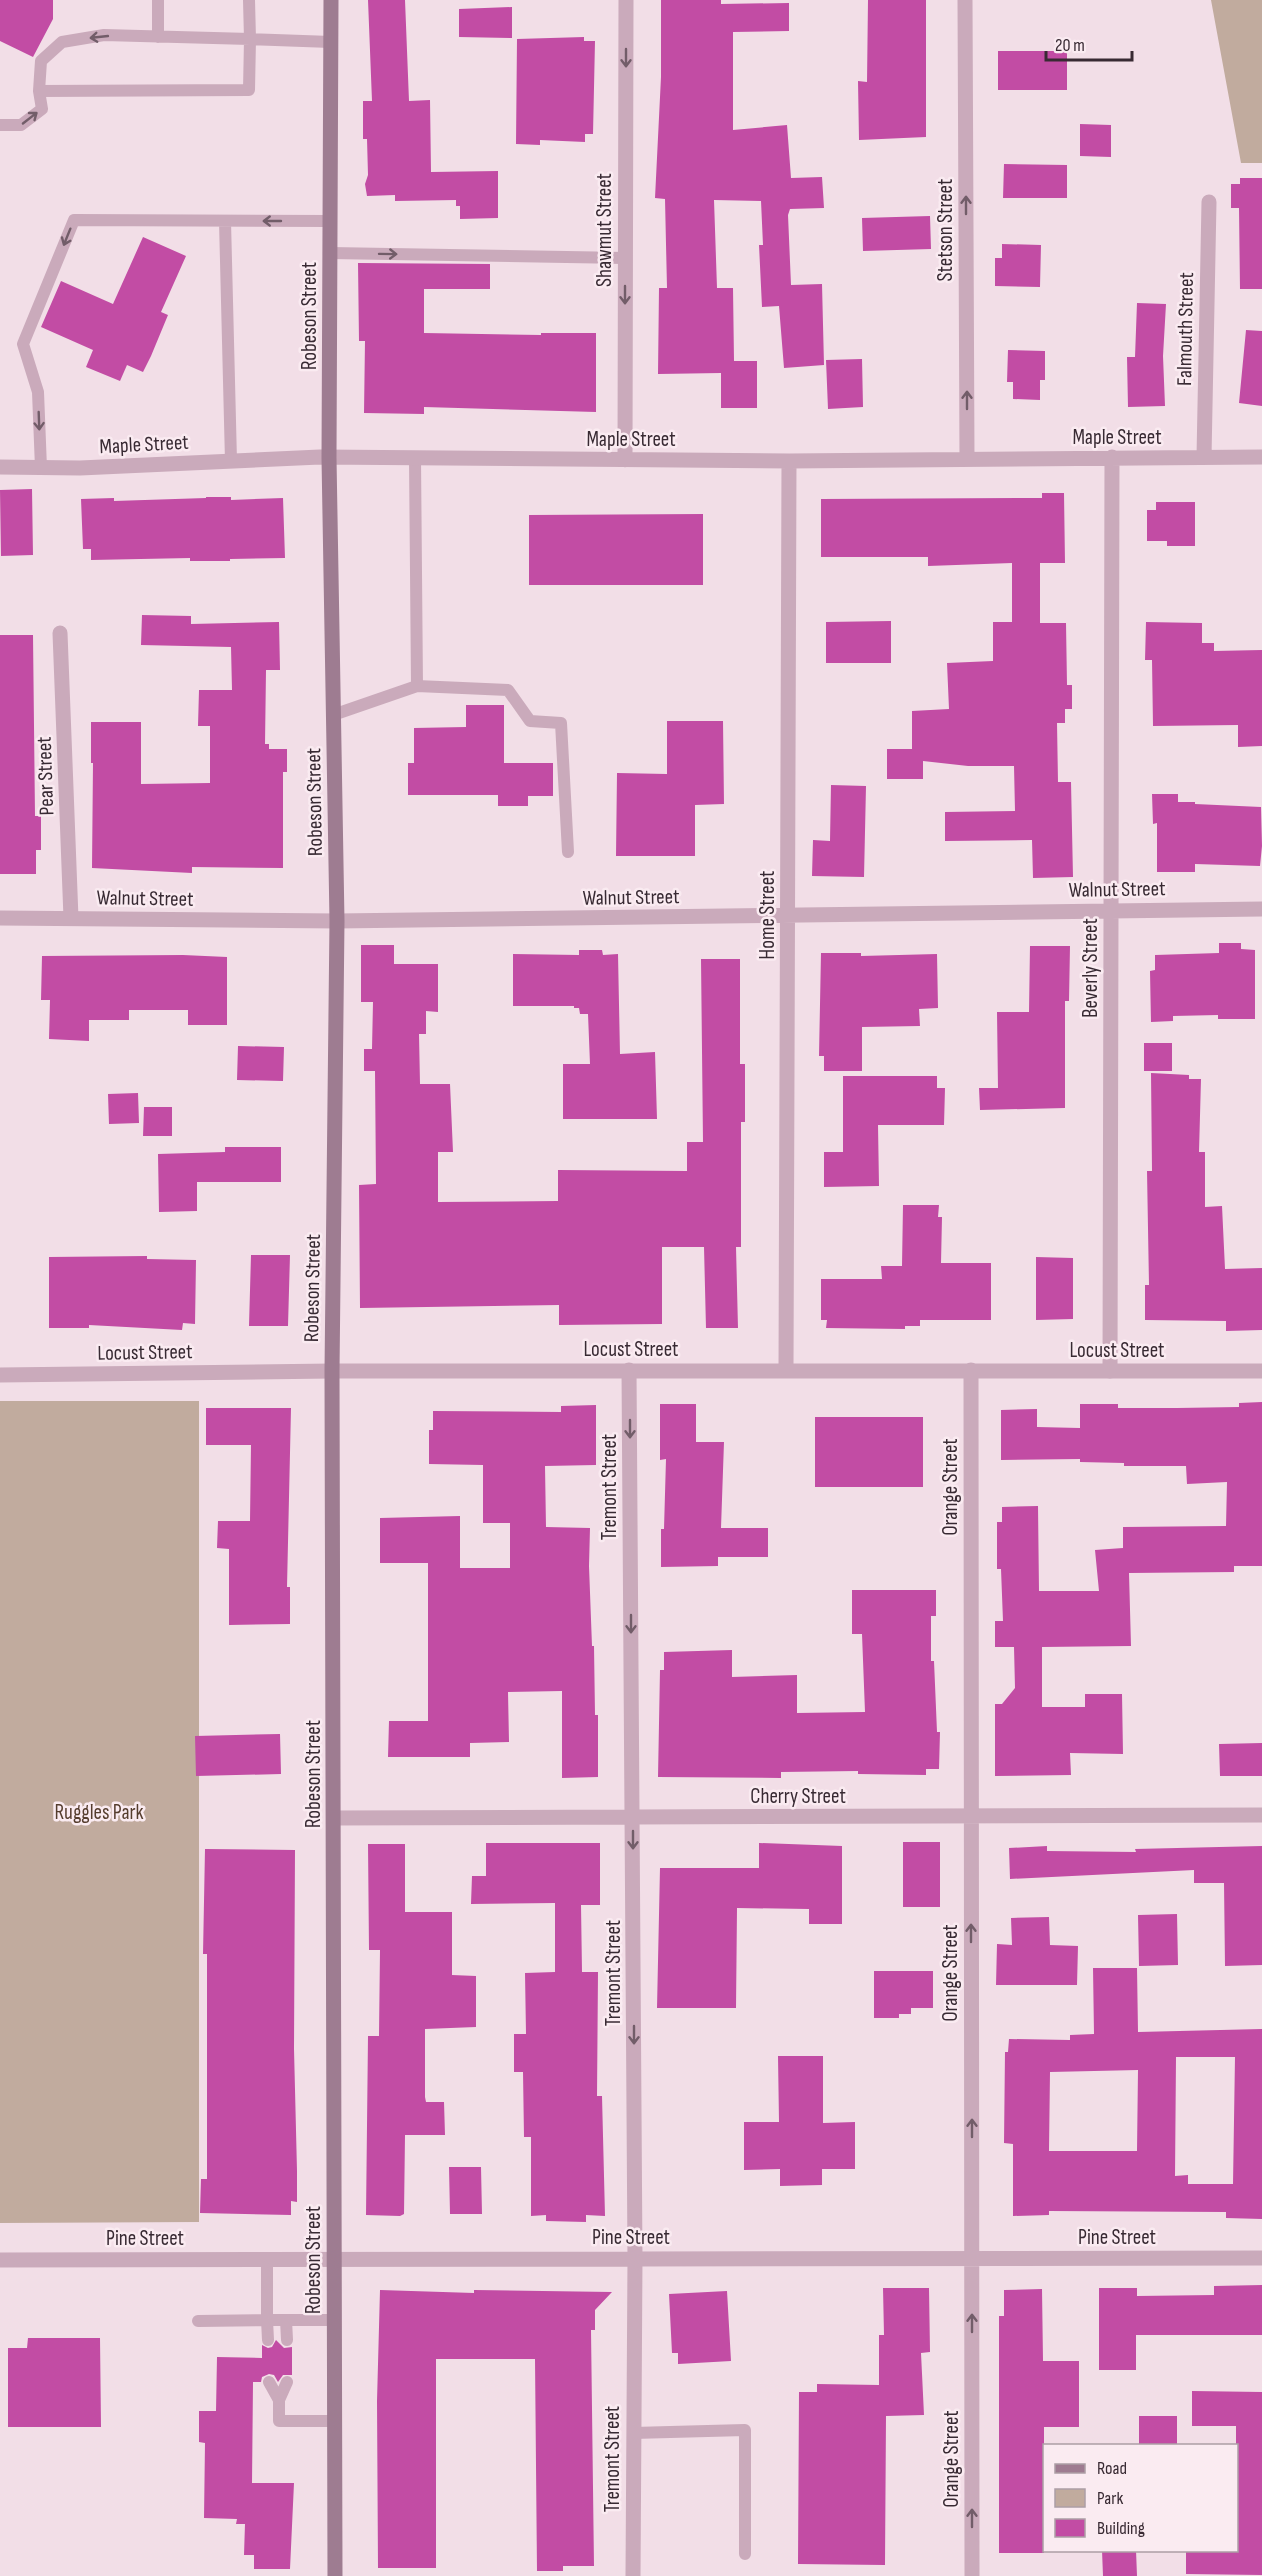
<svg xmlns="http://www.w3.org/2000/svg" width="1262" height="2576" font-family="'Sofia Sans Condensed',sans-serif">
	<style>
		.green { fill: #c1ab9e }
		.building { fill: #c24ca4; fill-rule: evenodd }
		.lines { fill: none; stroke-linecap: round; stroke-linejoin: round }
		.service { stroke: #caaabb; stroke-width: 12 }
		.minor { stroke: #caaabb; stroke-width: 15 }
		.tertiary { stroke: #caaabb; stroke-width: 15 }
		.secondary { stroke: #9e7c91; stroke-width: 15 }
		.oneway { stroke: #725d69 }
		.labels { text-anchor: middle; stroke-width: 5; stroke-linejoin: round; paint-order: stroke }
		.street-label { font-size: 21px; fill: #382a33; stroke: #faebf1 }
		.park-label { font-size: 21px; fill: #553d2e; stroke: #faebf1 }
	</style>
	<rect width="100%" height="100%" fill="#f2dee7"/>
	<path class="green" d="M 1211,0 L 1262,0 L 1262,163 L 1241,163 Z
		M 0,1401 L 199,1401 L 199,2222 L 0,2223 Z"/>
	<path class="building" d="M 0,0 L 53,0 L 53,19 L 33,57 L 0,41 Z
		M 368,0 L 405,0 L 409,101 L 430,100 L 431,172 L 498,171 L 498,218 L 460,219 L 460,206 L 456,206 L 456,200 L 395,201 L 395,195 L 367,196 L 365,184 L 368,175 L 367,139 L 363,139 L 363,101 L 372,101 Z
		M 661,0 L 721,0 L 721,4 L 789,3 L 789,31 L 733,32 L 733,130 L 787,125 L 791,178 L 822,177 L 824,208 L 790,209 L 788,215 L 791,285 L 822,284 L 824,365 L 784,368 L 779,306 L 762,307 L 759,245 L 763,245 L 761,201 L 714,200 L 717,288 L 733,288 L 734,361 L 757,361 L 757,408 L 721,408 L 721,373 L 658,374 L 659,288 L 667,288 L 665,199 L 655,198 L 661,77 Z
		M 868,0 L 926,0 L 926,137 L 859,140 L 858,81 L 867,82 Z
		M 512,7 L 512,38 L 459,37 L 459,9 Z
		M 584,37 L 584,41 L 595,41 L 593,134 L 585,134 L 585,142 L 540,140 L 540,145 L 516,144 L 517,39 Z
		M 998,51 L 1067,51 L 1067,90 L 998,90 Z
		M 1080,124 L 1111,125 L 1111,157 L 1080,156 Z
		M 1004,164 L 1067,165 L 1067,198 L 1003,198 Z
		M 1240,178 L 1262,178 L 1262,289 L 1240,289 L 1239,208 L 1231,208 L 1231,184 L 1240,184 Z
		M 930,216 L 931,249 L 863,251 L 862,218 Z
		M 143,237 L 186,256 L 161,312 L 168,315 L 151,356 L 143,372 L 127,365 L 120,381 L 86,367 L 93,350 L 41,327 L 61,281 L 113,304 Z
		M 1002,244 L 1041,245 L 1040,287 L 995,286 L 995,258 L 1002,258 Z
		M 358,263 L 490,264 L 490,289 L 424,289 L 424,333 L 541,335 L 541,333 L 596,333 L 596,412 L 424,407 L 424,414 L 364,413 L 365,341 L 359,341 Z
		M 1137,303 L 1166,304 L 1163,356 L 1165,406 L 1128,407 L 1127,357 L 1135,357 Z
		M 1246,330 L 1262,331 L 1262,406 L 1239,403 Z
		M 1008,350 L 1045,351 L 1045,380 L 1040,380 L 1040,400 L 1013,399 L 1013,382 L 1007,382 Z
		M 862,359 L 863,407 L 828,409 L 826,360 Z
		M 32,489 L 33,555 L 1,556 L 0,490 Z
		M 1042,493 L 1064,493 L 1065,563 L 1040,563 L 1040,623 L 1066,623 L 1067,685 L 1072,685 L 1072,709 L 1065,709 L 1065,723 L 1057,723 L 1058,782 L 1071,782 L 1073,877 L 1033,878 L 1032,840 L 945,841 L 945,812 L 1015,811 L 1014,766 L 968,766 L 923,761 L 923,779 L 887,779 L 887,749 L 912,749 L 912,711 L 949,709 L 947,663 L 993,661 L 993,622 L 1012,622 L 1012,563 L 928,566 L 928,557 L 821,557 L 821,499 L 1042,498 Z
		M 206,497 L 231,497 L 231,500 L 283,498 L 285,558 L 230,559 L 230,561 L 190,561 L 190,558 L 91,560 L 91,549 L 83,549 L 81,499 L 114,498 L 114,501 L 206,498 Z
		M 1156,502 L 1195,502 L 1195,546 L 1167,546 L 1167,541 L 1147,541 L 1147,510 L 1156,510 Z
		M 703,514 L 703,585 L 529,585 L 529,515 Z
		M 142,615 L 191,616 L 191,624 L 279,622 L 280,670 L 266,670 L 265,744 L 269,744 L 269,749 L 287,749 L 287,772 L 283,772 L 283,868 L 192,867 L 192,873 L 92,868 L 93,763 L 91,763 L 91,722 L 141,722 L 141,784 L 210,783 L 210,726 L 198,726 L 199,690 L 232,690 L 231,647 L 141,645 Z
		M 891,621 L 891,663 L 826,663 L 826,622 Z
		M 1146,622 L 1202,623 L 1202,643 L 1214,643 L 1214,651 L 1262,650 L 1262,746 L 1238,747 L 1238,725 L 1153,726 L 1152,660 L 1145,660 Z
		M 0,635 L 33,635 L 35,816 L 41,816 L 41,850 L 36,850 L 36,874 L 0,874 Z
		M 466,705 L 504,705 L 504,763 L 553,763 L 553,796 L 528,796 L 528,806 L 498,806 L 498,795 L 408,795 L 408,763 L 414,763 L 414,728 L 466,727 Z
		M 667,721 L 723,721 L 724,804 L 695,805 L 695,856 L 616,856 L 617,773 L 667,774 Z
		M 831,785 L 866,786 L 864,877 L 812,876 L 813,840 L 830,841 Z
		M 1152,794 L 1178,794 L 1178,802 L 1195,802 L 1195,804 L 1261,807 L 1262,846 L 1260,866 L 1195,864 L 1195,872 L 1157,872 L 1157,823 L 1153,824 Z
		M 1219,943 L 1241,943 L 1241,949 L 1255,950 L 1255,1019 L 1218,1019 L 1218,1015 L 1173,1016 L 1173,1021 L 1151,1022 L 1150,971 L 1155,970 L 1155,955 L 1219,953 Z
		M 361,945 L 394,945 L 394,964 L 438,964 L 438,1012 L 426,1011 L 426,1034 L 419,1034 L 420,1084 L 450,1084 L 453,1152 L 438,1152 L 438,1202 L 558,1201 L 558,1170 L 687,1171 L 687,1142 L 703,1142 L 701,959 L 740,959 L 740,1064 L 745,1064 L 745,1122 L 741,1122 L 741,1247 L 736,1247 L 738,1328 L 706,1328 L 704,1247 L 662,1247 L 662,1324 L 559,1325 L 559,1305 L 360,1308 L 359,1185 L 376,1184 L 375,1071 L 364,1071 L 364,1049 L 372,1049 L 373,1002 L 361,1002 Z
		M 1030,946 L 1070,946 L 1069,1001 L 1065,1001 L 1065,1108 L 980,1110 L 979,1088 L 998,1088 L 997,1012 L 1029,1012 Z
		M 579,950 L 602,950 L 603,955 L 618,954 L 620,1054 L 655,1052 L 657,1119 L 563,1119 L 563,1064 L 590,1064 L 588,1014 L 580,1014 L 579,1008 L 574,1008 L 574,1006 L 513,1006 L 513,954 L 579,955 Z
		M 821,953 L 861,953 L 861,956 L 937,954 L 938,1008 L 919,1009 L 920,1026 L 862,1027 L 862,1071 L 824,1071 L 824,1056 L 819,1056 Z
		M 183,955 L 227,957 L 227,1025 L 188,1025 L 188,1010 L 129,1010 L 129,1020 L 89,1020 L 89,1041 L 49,1039 L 50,1000 L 41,1000 L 42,956 Z
		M 1144,1043 L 1172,1043 L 1172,1071 L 1144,1071 Z
		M 238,1046 L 284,1047 L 283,1081 L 237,1080 Z
		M 1151,1073 L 1189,1075 L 1189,1079 L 1201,1079 L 1199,1152 L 1205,1152 L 1205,1207 L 1222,1206 L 1225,1269 L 1262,1268 L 1262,1330 L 1226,1331 L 1226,1321 L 1145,1320 L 1145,1285 L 1149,1285 L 1147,1171 L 1152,1171 Z
		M 843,1076 L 937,1076 L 937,1088 L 945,1088 L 944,1125 L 878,1125 L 879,1186 L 824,1187 L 824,1152 L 843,1152 Z
		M 138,1093 L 139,1123 L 109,1124 L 108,1094 Z
		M 144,1107 L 172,1107 L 172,1136 L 143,1136 Z
		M 225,1147 L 281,1147 L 281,1182 L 197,1182 L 197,1211 L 159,1212 L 158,1154 L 225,1152 Z
		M 903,1205 L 939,1205 L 938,1217 L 942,1217 L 941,1263 L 991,1263 L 991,1320 L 920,1320 L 920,1326 L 905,1326 L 905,1329 L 826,1328 L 827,1320 L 821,1320 L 821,1279 L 882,1279 L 881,1266 L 902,1266 Z
		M 251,1255 L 290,1255 L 288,1326 L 249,1326 Z
		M 147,1256 L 147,1259 L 196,1260 L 195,1324 L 183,1323 L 182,1330 L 89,1325 L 89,1328 L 49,1328 L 49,1257 Z
		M 1036,1257 L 1073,1258 L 1073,1319 L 1036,1320 Z
		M 1262,1402 L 1262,1566 L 1234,1566 L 1234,1572 L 1129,1573 L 1131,1646 L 1042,1647 L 1042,1707 L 1085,1707 L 1085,1694 L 1122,1694 L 1123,1754 L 1070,1753 L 1071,1775 L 995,1776 L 995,1704 L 1002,1704 L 1015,1688 L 1014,1647 L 995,1647 L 995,1621 L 1003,1621 L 1001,1569 L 997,1569 L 997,1522 L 1002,1522 L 1002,1507 L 1038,1506 L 1039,1591 L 1099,1591 L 1095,1550 L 1123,1548 L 1123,1527 L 1226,1526 L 1227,1482 L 1187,1484 L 1186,1466 L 1124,1466 L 1124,1463 L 1080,1462 L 1080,1459 L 1001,1460 L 1001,1410 L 1037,1409 L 1037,1427 L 1080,1428 L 1080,1404 L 1118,1404 L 1118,1408 L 1177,1408 L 1239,1407 L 1239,1403 Z
		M 660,1404 L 696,1404 L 696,1442 L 724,1442 L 721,1528 L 768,1528 L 768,1557 L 718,1557 L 718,1566 L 661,1567 L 661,1529 L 664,1529 L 666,1459 L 660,1460 Z
		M 596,1405 L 596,1465 L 545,1466 L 546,1527 L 590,1528 L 589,1566 L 592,1646 L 594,1646 L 595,1715 L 598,1715 L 598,1777 L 562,1778 L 562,1691 L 508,1692 L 509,1742 L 470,1743 L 470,1757 L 388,1757 L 389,1721 L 428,1721 L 428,1563 L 380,1563 L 380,1518 L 460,1516 L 460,1568 L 510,1568 L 510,1523 L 483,1523 L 483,1465 L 429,1464 L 429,1430 L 433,1430 L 433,1411 L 561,1412 L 561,1406 Z
		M 206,1408 L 291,1408 L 287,1587 L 290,1587 L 290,1624 L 229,1625 L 229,1549 L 217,1548 L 218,1521 L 250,1521 L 251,1445 L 206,1445 Z
		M 815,1417 L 923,1417 L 923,1487 L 815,1487 Z
		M 852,1590 L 936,1590 L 936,1616 L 931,1616 L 931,1661 L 934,1661 L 937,1732 L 940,1732 L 939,1769 L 926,1769 L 926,1775 L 858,1774 L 858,1771 L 781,1772 L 781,1778 L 658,1777 L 660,1670 L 664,1670 L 664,1652 L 732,1650 L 732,1677 L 797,1675 L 797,1713 L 865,1712 L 862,1634 L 852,1634 Z
		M 280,1734 L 281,1774 L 196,1776 L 195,1736 Z
		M 1262,1743 L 1262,1776 L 1220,1776 L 1219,1744 Z
		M 903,1842 L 940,1842 L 940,1907 L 903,1907 Z
		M 486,1843 L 600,1843 L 600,1905 L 581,1905 L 582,1972 L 598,1972 L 597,2096 L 602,2096 L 605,2216 L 586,2215 L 586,2222 L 546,2221 L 546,2215 L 531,2216 L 531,2137 L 524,2137 L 523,2072 L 514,2072 L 514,2034 L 526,2034 L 525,1973 L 555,1972 L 555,1903 L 471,1904 L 472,1876 L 486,1876 Z
		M 759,1843 L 842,1846 L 842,1924 L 809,1924 L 809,1909 L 737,1908 L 736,2008 L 657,2008 L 660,1868 L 759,1868 Z
		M 368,1844 L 405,1844 L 405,1912 L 452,1912 L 452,1975 L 476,1976 L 476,2027 L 425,2029 L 425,2097 L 426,2102 L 444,2102 L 445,2135 L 405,2135 L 404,2214 L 400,2216 L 366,2215 L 368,2036 L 379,2036 L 380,1950 L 369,1950 Z
		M 1047,1846 L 1047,1851 L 1136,1852 L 1135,1849 L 1262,1846 L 1262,1965 L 1225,1966 L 1224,1883 L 1194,1883 L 1194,1870 L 1010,1879 L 1009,1848 Z
		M 205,1849 L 295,1850 L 294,2049 L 297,2171 L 297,2202 L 291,2201 L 291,2215 L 200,2213 L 201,2179 L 207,2179 L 207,1954 L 203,1954 Z
		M 1177,1914 L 1178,1965 L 1139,1966 L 1138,1915 Z
		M 1049,1917 L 1050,1945 L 1078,1946 L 1077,1985 L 996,1985 L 997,1944 L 1012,1945 L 1011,1918 Z
		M 1093,1968 L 1137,1968 L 1138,2032 L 1262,2029 L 1262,2219 L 1226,2218 L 1226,2212 L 1049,2211 L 1049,2215 L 1013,2216 L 1013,2144 L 1004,2143 L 1005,2052 L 1008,2052 L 1009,2039 L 1070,2040 L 1070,2035 L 1094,2034 ZM 1176,2057 L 1235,2057 L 1233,2184 L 1188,2184 L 1188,2175 L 1175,2176 ZM 1138,2070 L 1137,2151 L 1049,2151 L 1050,2072 Z
		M 874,1971 L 933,1971 L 933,2008 L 911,2008 L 911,2014 L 899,2014 L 899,2018 L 874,2018 Z
		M 778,2056 L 823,2056 L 823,2123 L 855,2122 L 855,2169 L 822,2169 L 822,2185 L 780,2186 L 780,2169 L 744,2170 L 744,2122 L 779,2122 Z
		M 449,2167 L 481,2167 L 482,2214 L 450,2214 Z
		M 1262,2285 L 1262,2335 L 1136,2335 L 1136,2370 L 1099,2370 L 1099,2288 L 1137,2288 L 1137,2296 L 1214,2295 L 1214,2286 Z
		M 883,2288 L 929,2288 L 930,2352 L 921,2353 L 924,2415 L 886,2416 L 885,2565 L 798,2564 L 799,2392 L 817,2392 L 817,2384 L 879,2385 L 879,2335 L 884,2335 Z
		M 1042,2289 L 1043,2361 L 1079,2361 L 1079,2427 L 1044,2427 L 1044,2553 L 999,2553 L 999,2316 L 1004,2316 L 1004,2290 Z
		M 380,2290 L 474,2293 L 474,2290 L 612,2292 L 595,2310 L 595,2330 L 591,2330 L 594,2566 L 563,2566 L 563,2571 L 537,2571 L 535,2359 L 436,2359 L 436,2568 L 378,2568 L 377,2401 Z
		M 727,2291 L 731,2361 L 678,2364 L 678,2353 L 672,2353 L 669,2294 Z
		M 28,2338 L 100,2338 L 101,2427 L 8,2427 L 8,2348 L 27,2348 Z
		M 276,2340 L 284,2348 L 292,2347 L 292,2375 L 283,2375 L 278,2382 L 274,2375 L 269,2374 L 262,2377 L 261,2382 L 253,2382 L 252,2483 L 294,2483 L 290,2569 L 254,2569 L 254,2555 L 244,2555 L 245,2524 L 236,2524 L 237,2519 L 204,2518 L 205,2443 L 199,2442 L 199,2411 L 216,2411 L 217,2357 L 262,2358 L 262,2345 L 268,2348 L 272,2347 Z
		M 1192,2391 L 1262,2392 L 1262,2575 L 1186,2574 L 1186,2550 L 1236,2550 L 1236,2426 L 1192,2426 Z
		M 1139,2416 L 1177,2416 L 1177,2445 L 1139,2445 Z
		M 1102,2550 L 1136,2550 L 1137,2576 L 1103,2576 Z"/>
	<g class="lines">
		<path class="service" d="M 249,0 L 250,39 L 331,42
			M 158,37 L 158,0
			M 0,125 L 21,125 L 42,109 L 39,91 L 41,61 L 62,42 L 104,35 L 250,39 L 249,90 L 39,91
			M 225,221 L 231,461
			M 330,253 L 625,258
			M 41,468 L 38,392 L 23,344 L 74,220 L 330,221
			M 417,686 L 508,690 L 530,721 L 561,723 L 568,852
			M 333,715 L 417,686 L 415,458
			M 286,2320 L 287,2340
			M 198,2321 L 267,2320 L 267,2259
			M 268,2340 L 267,2320 L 334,2320
			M 269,2382 L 279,2400 L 279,2421 L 335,2421
			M 279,2400 L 287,2382
			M 633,2433 L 745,2430 L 745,2554"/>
		<path class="minor" d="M 965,0 L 967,459
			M 1204,457 L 1209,202
			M 625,460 L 626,0
			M 0,467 L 80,468 L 320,457 L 789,461 L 1262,457
			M 60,633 L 71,918
			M 0,918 L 337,921 L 1262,909
			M 629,1370 L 635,2258 L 633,2576
			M 786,1370 L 789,461
			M 971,1370 L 972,2576
			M 1110,1371 L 1112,457
			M 334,1818 L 1262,1815
			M 0,2260 L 1262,2258"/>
		<path class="tertiary" d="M 0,1375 L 332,1371 L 1262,1371"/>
		<path class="secondary" d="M 331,0 L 329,458 L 337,921 L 332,1371 L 335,2576"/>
	</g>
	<defs><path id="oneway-shaft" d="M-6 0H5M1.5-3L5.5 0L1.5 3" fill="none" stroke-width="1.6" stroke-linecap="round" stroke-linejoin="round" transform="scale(1.5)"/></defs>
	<g class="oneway">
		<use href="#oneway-shaft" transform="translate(99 37) rotate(174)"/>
		<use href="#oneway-shaft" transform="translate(626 58) rotate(90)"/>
		<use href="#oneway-shaft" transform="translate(30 118) rotate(-38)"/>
		<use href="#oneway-shaft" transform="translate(966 205) rotate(-90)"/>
		<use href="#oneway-shaft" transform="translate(272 221) rotate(-180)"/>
		<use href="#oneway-shaft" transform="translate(67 237) rotate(112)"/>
		<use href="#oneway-shaft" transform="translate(388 254) rotate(1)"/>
		<use href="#oneway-shaft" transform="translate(625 295) rotate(90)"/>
		<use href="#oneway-shaft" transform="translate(967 400) rotate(-90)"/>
		<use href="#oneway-shaft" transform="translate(39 421) rotate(88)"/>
		<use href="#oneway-shaft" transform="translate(630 1429) rotate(90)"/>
		<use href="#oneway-shaft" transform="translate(631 1624) rotate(90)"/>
		<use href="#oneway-shaft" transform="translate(633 1840) rotate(90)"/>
		<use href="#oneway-shaft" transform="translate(971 1933) rotate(-90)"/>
		<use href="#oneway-shaft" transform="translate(634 2035) rotate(90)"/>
		<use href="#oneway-shaft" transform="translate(972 2128) rotate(-90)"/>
		<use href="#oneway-shaft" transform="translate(972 2323) rotate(-90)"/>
		<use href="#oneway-shaft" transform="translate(972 2518) rotate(-90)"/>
	</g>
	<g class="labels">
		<g class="street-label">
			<text transform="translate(604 230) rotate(-90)" y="7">Shawmut Street</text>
			<text transform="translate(945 230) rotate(-90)" y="7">Stetson Street</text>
			<text transform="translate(309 316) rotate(-90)" y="7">Robeson Street</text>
			<text transform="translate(1185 329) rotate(-89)" y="7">Falmouth Street</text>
			<text x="1117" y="444">Maple Street</text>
			<text x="631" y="446">Maple Street</text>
			<text transform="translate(144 444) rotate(-3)" y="7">Maple Street</text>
			<text transform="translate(45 776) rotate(-92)" y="7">Pear Street</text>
			<text transform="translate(314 802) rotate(-91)" y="7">Robeson Street</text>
			<text transform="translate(1117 889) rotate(-1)" y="7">Walnut Street</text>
			<text transform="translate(631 897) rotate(-1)" y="7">Walnut Street</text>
			<text transform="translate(145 898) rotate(1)" y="7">Walnut Street</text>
			<text transform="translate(767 915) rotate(-90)" y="7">Home Street</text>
			<text transform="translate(1090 968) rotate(-90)" y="7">Beverly Street</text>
			<text transform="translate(312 1288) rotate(-89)" y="7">Robeson Street</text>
			<text x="631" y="1356">Locust Street</text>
			<text x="1117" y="1357">Locust Street</text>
			<text transform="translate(145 1352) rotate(-1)" y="7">Locust Street</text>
			<text transform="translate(609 1487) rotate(-90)" y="7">Tremont Street</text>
			<text transform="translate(950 1487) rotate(-90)" y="7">Orange Street</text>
			<text transform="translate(313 1774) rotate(-90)" y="7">Robeson Street</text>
			<text x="798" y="1803">Cherry Street</text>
			<text transform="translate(613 1973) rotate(-90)" y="7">Tremont Street</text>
			<text transform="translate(950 1973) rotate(-90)" y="7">Orange Street</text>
			<text x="631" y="2244">Pine Street</text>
			<text x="1117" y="2244">Pine Street</text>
			<text x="145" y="2245">Pine Street</text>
			<text transform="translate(313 2260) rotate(-90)" y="7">Robeson Street</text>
			<text transform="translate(612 2459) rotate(-90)" y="7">Tremont Street</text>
			<text transform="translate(951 2459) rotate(-90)" y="7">Orange Street</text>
		</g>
		<g class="park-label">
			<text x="99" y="1819">Ruggles Park</text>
		</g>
	</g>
	<rect x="1043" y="2444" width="195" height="108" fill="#faebf1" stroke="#ac9ea5" stroke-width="1.5"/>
	<rect x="1055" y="2464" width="30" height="9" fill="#9e7c91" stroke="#ac9ea5" stroke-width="1.5"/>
	<text x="1097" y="2474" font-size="18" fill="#382a33">Road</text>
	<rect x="1055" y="2489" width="30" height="18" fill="#c1ab9e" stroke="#ac9ea5" stroke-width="1.5"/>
	<text x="1097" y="2504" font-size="18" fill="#382a33">Park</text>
	<rect x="1055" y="2519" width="30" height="18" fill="#c24ca4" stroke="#ac9ea5" stroke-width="1.5"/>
	<text x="1097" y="2534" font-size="18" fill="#382a33">Building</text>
	<path d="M1046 51v9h86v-9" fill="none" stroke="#382a33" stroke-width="3"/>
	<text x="1055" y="51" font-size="18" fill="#382a33" stroke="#faebf1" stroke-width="4.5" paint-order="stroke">20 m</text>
</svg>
